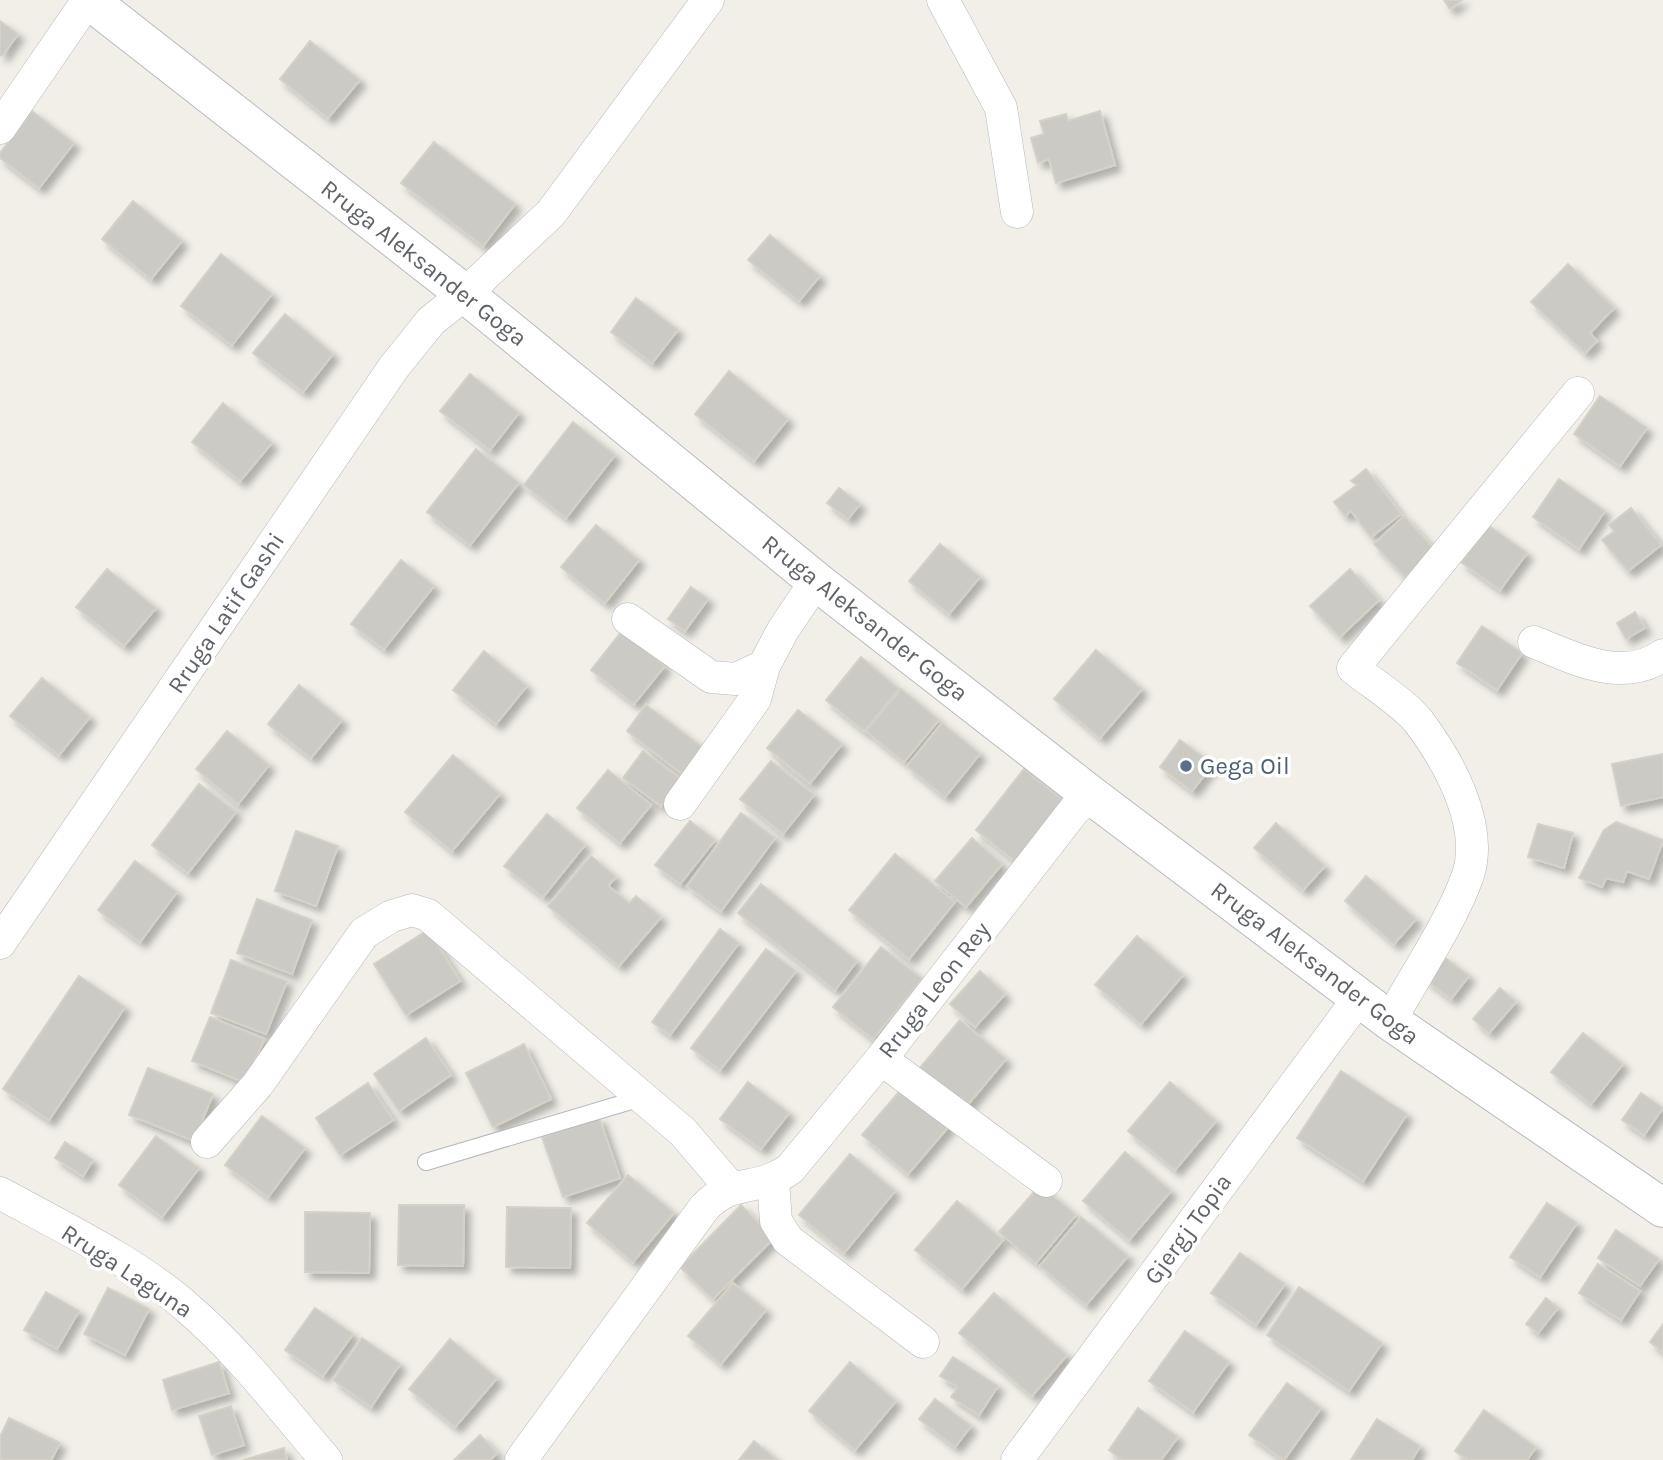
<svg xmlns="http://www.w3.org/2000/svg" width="1663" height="1460" font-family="Karla,sans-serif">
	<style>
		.building { fill: #cccac5; stroke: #d6d1c6; stroke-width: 2; filter: url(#shadow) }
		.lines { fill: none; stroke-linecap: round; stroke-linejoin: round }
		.service-casing { stroke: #b5b8bc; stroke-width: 18 }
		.minor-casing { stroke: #b5b8bc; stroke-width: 33 }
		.secondary-casing { stroke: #b6babf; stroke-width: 40 }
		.service { stroke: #fff; stroke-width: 16 }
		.minor { stroke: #fff; stroke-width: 32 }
		.secondary { stroke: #fff; stroke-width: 38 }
		.service-dot { fill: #5c6f8a; stroke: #fff; stroke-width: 2.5 }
		.labels { text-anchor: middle; stroke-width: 7; stroke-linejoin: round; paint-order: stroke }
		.street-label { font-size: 24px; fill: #5f6368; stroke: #fff }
		.service-label { font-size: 24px; fill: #4e5e75; stroke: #fff; text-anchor: start }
	</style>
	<defs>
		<filter id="shadow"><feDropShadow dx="6" dy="6" stdDeviation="3.5" flood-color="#0004"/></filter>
	</defs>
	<rect width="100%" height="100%" fill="#f1efe8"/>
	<path class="building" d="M 1444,0 L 1462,0 L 1450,9 Z
		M 0,21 L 18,34 L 2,56 L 0,55 Z
		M 310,41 L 360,80 L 328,118 L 280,79 Z
		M 32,111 L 74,143 L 39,188 L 0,158 L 0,153 Z
		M 1100,111 L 1115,165 L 1056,183 L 1049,159 L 1038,163 L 1031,138 L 1044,134 L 1040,121 L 1066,114 L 1068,121 Z
		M 434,142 L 515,204 L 483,246 L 401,183 Z
		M 133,201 L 182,241 L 151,279 L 102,239 Z
		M 770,235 L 820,276 L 799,301 L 748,260 Z
		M 221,254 L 272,294 L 232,345 L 181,306 Z
		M 1568,264 L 1614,308 L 1590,333 L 1597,341 L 1585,353 L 1531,302 Z
		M 636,298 L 678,330 L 652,363 L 611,332 Z
		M 285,314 L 333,354 L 303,392 L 253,353 Z
		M 729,371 L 788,419 L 754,461 L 695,414 Z
		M 470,374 L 519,413 L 490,450 L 440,411 Z
		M 1600,396 L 1647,428 L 1620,466 L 1574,434 Z
		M 223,403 L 272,443 L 240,481 L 192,442 Z
		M 573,422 L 615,455 L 566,518 L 524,485 Z
		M 476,449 L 519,483 L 470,545 L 427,512 Z
		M 1366,469 L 1401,514 L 1371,537 L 1351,511 L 1345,516 L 1334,502 L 1357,485 L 1351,481 Z
		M 1559,479 L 1605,511 L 1579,549 L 1533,517 Z
		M 839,488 L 860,504 L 848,519 L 827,503 Z
		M 1631,508 L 1661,545 L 1628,571 L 1602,540 L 1614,531 L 1609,525 Z
		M 1404,516 L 1435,550 L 1405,577 L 1374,544 Z
		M 596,525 L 639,560 L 605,603 L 561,567 Z
		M 1488,525 L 1527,553 L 1500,590 L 1461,562 Z
		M 940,544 L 980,577 L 949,614 L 909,581 Z
		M 401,560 L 434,586 L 384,649 L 351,624 Z
		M 107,569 L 156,608 L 124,646 L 76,607 Z
		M 1350,569 L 1379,600 L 1340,637 L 1310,606 Z
		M 691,587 L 708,599 L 685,631 L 668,619 Z
		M 1635,612 L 1645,628 L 1626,639 L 1617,623 Z
		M 1482,626 L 1522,653 L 1497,690 L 1457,663 Z
		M 622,631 L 665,666 L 634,704 L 591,670 Z
		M 1096,650 L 1142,689 L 1100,738 L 1054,699 Z
		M 484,651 L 527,686 L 496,724 L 453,690 Z
		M 861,657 L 899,689 L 864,731 L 826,700 Z
		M 42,678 L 90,717 L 59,755 L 10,716 Z
		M 299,685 L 342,720 L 311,758 L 268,724 Z
		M 901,689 L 939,720 L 904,762 L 866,731 Z
		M 646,705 L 709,752 L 689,779 L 627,731 Z
		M 798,710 L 842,744 L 810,783 L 767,748 Z
		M 942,723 L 980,754 L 945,797 L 907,766 Z
		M 227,731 L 269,765 L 238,804 L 196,769 Z
		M 1180,740 L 1213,764 L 1192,791 L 1160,767 Z
		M 643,751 L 681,779 L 661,806 L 623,778 Z
		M 1663,754 L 1663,797 L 1621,806 L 1612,764 Z
		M 453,755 L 500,794 L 452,851 L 405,812 Z
		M 771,761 L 814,795 L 783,834 L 740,799 Z
		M 1024,769 L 1064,801 L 1016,862 L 976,830 Z
		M 608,770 L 651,805 L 620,843 L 577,808 Z
		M 199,784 L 236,812 L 188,873 L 152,845 Z
		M 741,813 L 775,838 L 721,911 L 687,886 Z
		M 547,814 L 585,845 L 543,897 L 504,866 Z
		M 690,821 L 715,840 L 680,884 L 655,865 Z
		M 1616,822 L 1663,840 L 1649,879 L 1627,871 L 1623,882 L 1606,878 L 1602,887 L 1579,878 L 1604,830 Z
		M 1276,823 L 1325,866 L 1303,890 L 1254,848 Z
		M 1538,824 L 1573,833 L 1564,868 L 1528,857 Z
		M 296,831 L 338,846 L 316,906 L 275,891 Z
		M 972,838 L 1002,864 L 966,907 L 935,881 Z
		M 895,854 L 955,902 L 909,959 L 849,910 Z
		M 591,856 L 616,877 L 608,886 L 629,903 L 636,896 L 661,917 L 619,966 L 548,906 Z
		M 135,861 L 177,892 L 140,942 L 98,910 Z
		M 1366,876 L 1416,919 L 1394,944 L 1345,901 Z
		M 761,884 L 857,961 L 835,990 L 738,913 Z
		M 257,899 L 312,920 L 292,974 L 237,953 Z
		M 720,929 L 739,943 L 670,1035 L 652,1022 Z
		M 428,930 L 460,981 L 406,1015 L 374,964 Z
		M 1137,936 L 1183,975 L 1141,1024 L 1095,985 Z
		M 881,947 L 922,979 L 873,1039 L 833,1007 Z
		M 766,949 L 796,971 L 720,1070 L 691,1048 Z
		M 1443,956 L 1469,976 L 1451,999 L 1425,979 Z
		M 231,960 L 287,981 L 266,1034 L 211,1013 Z
		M 980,971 L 1005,994 L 975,1027 L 950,1004 Z
		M 79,976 L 125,1007 L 49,1120 L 3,1089 Z
		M 1500,988 L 1516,1002 L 1489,1033 L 1473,1019 Z
		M 210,1017 L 264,1039 L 246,1083 L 192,1061 Z
		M 960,1020 L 1006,1059 L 965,1108 L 918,1070 Z
		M 1583,1033 L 1623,1064 L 1591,1104 L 1551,1072 Z
		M 426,1038 L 451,1075 L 399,1111 L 374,1074 Z
		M 524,1044 L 551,1099 L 493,1127 L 466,1073 Z
		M 148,1068 L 213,1094 L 194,1141 L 129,1115 Z
		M 1341,1071 L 1407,1114 L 1363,1181 L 1297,1138 Z
		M 748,1082 L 789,1113 L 761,1149 L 720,1119 Z
		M 1170,1082 L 1216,1121 L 1175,1170 L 1128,1131 Z
		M 368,1083 L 393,1120 L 340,1155 L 316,1118 Z
		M 904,1086 L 950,1125 L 908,1174 L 862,1135 Z
		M 1641,1093 L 1663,1108 L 1644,1135 L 1622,1120 Z
		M 262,1116 L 305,1148 L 268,1197 L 225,1165 Z
		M 599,1117 L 620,1178 L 563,1197 L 542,1137 Z
		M 156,1136 L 199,1168 L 162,1217 L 119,1185 Z
		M 65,1142 L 93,1160 L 83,1176 L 55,1158 Z
		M 1125,1152 L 1171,1191 L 1129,1240 L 1083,1201 Z
		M 850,1154 L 895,1191 L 844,1253 L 799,1215 Z
		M 628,1175 L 674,1213 L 633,1262 L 587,1223 Z
		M 1040,1185 L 1076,1215 L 1036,1263 L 999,1232 Z
		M 957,1201 L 1003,1240 L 962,1289 L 915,1250 Z
		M 1547,1203 L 1577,1223 L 1540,1277 L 1510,1257 Z
		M 399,1205 L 464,1205 L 463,1266 L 398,1265 Z
		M 741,1205 L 774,1238 L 713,1299 L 680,1267 Z
		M 507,1207 L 571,1208 L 570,1268 L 506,1267 Z
		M 305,1212 L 370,1213 L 369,1273 L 305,1272 Z
		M 1081,1217 L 1128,1256 L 1086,1305 L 1040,1266 Z
		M 1616,1230 L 1659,1259 L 1640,1286 L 1598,1258 Z
		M 1240,1253 L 1285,1284 L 1256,1325 L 1211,1293 Z
		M 1598,1264 L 1640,1291 L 1621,1320 L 1579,1293 Z
		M 733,1283 L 766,1310 L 721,1364 L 688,1336 Z
		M 1299,1287 L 1382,1343 L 1349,1391 L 1267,1335 Z
		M 108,1288 L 149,1309 L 125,1355 L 84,1334 Z
		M 46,1292 L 79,1311 L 57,1349 L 24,1330 Z
		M 994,1293 L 1067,1355 L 1032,1396 L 959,1333 Z
		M 1546,1298 L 1558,1308 L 1538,1333 L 1526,1324 Z
		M 315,1308 L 353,1334 L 323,1376 L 285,1350 Z
		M 1663,1324 L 1663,1352 L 1650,1342 Z
		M 1185,1331 L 1229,1362 L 1193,1412 L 1149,1381 Z
		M 362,1338 L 400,1364 L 371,1407 L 333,1380 Z
		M 450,1339 L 497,1378 L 455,1427 L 409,1389 Z
		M 953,1357 L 998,1386 L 979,1415 L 951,1397 L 958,1387 L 940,1376 Z
		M 219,1362 L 229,1393 L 172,1410 L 163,1380 Z
		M 850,1362 L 896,1401 L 855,1450 L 809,1411 Z
		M 1287,1383 L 1321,1408 L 1284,1460 L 1249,1435 Z
		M 935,1399 L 971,1426 L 955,1447 L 919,1419 Z
		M 231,1406 L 244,1445 L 212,1455 L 199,1416 Z
		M 1138,1408 L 1178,1437 L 1161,1460 L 1122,1460 L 1109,1450 Z
		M 1484,1410 L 1536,1447 L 1527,1460 L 1468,1460 L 1455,1451 Z
		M 9,1418 L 60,1443 L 51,1460 L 0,1460 L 0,1437 Z
		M 1377,1419 L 1420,1446 L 1412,1460 L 1351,1460 Z
		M 480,1435 L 497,1453 L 490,1460 L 454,1460 Z
		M 754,1441 L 777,1460 L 739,1460 Z
		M 284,1448 L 287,1460 L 243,1460 Z"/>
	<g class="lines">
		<g class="service-casing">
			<path id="service" d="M 426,1162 L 641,1098"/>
		</g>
		<g class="minor-casing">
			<path id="minor" d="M 943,0 L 1001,108 L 1017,212
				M 0,128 L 88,0
				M 628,619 L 711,677 L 736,679 L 764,666
				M 1534,642 C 1573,658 1623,684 1663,655
				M 680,804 L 755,699 L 764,666 L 783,630 L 816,581
				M 0,943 L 394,367 L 431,321 L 465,294 L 551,213 L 708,0
				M 1390,1021 C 1414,977 1452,921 1468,875 C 1484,825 1449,762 1419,722 C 1403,702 1374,685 1353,668 L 1578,393
				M 881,1059 L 1046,1181
				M 207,1142 L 258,1084 L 364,933 L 392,916 L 412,910 L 428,915 L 683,1132 L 730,1187
				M 773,1181 L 776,1221 L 788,1240 L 923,1342
				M 0,1193 C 62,1227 138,1263 190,1310 C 241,1354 282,1409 326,1460
				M 521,1460 L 704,1208 C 734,1176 755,1194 790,1169 L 881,1059 L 1075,809 L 1092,796
				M 1017,1460 L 1359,998"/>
		</g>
		<g class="secondary-casing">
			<path id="secondary" d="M 89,0 L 465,294 L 816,581 L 1092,796 L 1390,1021 L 1663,1208"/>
		</g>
		<use href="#service" class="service"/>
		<use href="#minor" class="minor"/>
		<use href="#secondary" class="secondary"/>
	</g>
	<circle class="service-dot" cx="1186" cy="766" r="7"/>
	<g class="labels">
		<g class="street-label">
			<text transform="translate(424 263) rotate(38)" y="8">Rruga Aleksander Goga</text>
			<text transform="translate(226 613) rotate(-56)" y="8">Rruga Latif Gashi</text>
			<text transform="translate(865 618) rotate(38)" y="8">Rruga Aleksander Goga</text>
			<text transform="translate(1315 963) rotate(37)" y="8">Rruga Aleksander Goga</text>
			<text transform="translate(934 990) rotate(-52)" y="8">Rruga Leon Rey</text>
			<text transform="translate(1188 1229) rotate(-54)" y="8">Gjergj Topia</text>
			<text transform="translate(127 1271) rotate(33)" y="8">Rruga Laguna</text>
		</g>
		<g class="service-label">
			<text x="1200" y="774">Gega Oil</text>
		</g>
	</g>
</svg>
